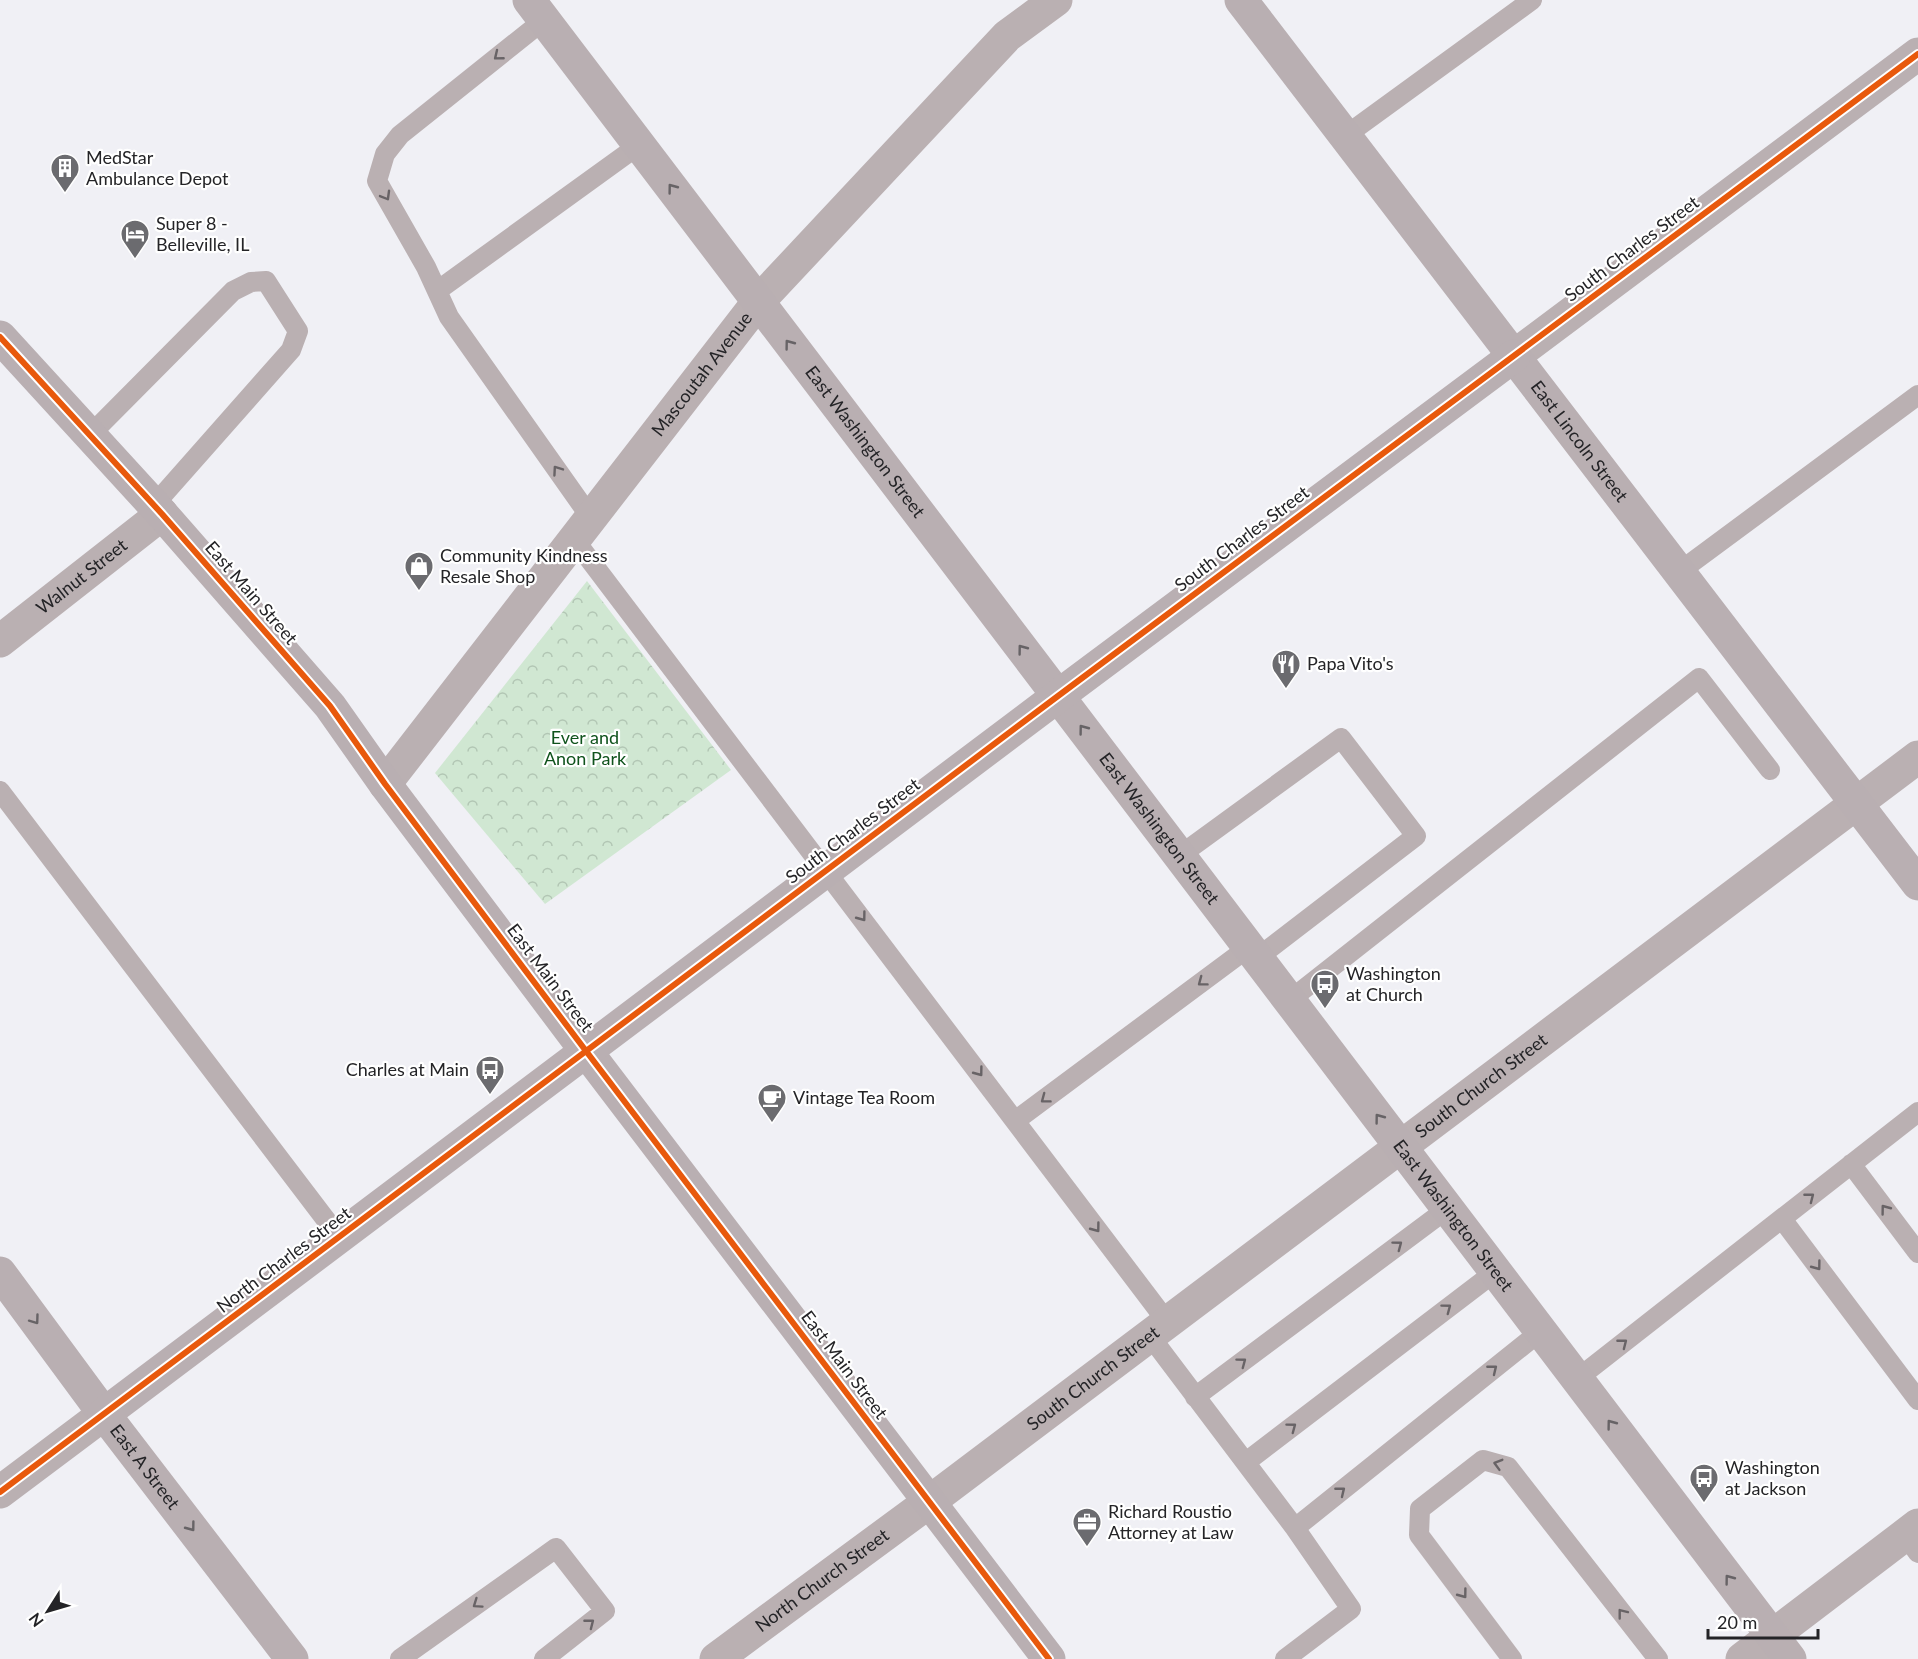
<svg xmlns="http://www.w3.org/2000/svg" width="1918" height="1659" font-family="Lato,sans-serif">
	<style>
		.forest { fill: url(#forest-crowns) }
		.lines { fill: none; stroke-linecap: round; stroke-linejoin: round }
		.lane { stroke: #bab0b2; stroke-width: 20 }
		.street { stroke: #bab0b2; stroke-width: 33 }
		.secondary { stroke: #b9afb2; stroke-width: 33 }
		.cycleway-casing { stroke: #fff; stroke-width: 10 }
		.cycleway { stroke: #e8590c; stroke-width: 6 }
		.oneway { stroke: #686366 }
		.oneway2 { stroke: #676366 }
		.labels { text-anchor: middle; stroke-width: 4.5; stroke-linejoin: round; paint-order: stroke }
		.poi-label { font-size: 18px; fill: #242427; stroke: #fff; text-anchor: start }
		.street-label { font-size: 18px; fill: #242427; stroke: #fff }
		.park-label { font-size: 18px; fill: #0f531c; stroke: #fff }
	</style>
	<defs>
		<pattern id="forest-crowns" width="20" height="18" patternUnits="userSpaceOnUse" patternTransform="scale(1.5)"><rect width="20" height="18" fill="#d0e7d2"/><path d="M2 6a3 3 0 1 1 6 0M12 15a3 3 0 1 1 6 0" fill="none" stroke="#b2c6b4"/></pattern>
	</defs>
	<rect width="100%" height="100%" fill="#f0f0f5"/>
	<path class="forest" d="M 587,581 L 731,770 L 545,904 L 435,773 Z"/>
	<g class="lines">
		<path class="lane" d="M 544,20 L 400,135 L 385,154 L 377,181 L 426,267 L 449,317 L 591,518
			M 1345,136 L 1532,0
			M 437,291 L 639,145
			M 90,435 L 233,291 L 251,282 L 266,281 L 298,331 L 291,350 L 154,505
			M 574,539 L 1168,1323
			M 1679,572 L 1918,395
			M 0,791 L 339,1237
			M 1179,856 L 1341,738 L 1416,836 L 1257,958
			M 1290,1000 L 1699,678 L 1770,770
			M 1015,1121 L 1249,947
			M 1851,1164 L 1918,1253
			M 1782,1219 L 1918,1400
			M 1150,1336 L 1295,1528 L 1351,1609 L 1285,1659
			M 1577,1379 L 1918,1112
			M 1195,1397 L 1447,1209
			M 1246,1462 L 1495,1272
			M 1295,1528 L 1541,1331
			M 1905,1535 L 1918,1553
			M 400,1659 L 556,1548 L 605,1611 L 544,1659
			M 1512,1659 L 1419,1535 L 1420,1509 L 1483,1460 L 1508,1467 L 1658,1659"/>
		<g class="street">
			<path d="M 1514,356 L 1918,54"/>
			<path id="s1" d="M 0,641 L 162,514"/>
			<path id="s2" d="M 385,784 L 758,302 L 1007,36 L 1056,0"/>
			<path d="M 0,1492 L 104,1414"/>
			<path id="s3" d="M 716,1659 L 929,1502 L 1918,757"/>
			<path d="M 1742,1659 L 1918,1525"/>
		</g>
		<g class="secondary">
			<path id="s4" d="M 529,0 L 1790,1659"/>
			<path id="s5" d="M 1241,0 L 1918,884"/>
			<path d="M 0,337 L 162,514 L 330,706 L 385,784 L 586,1051 L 1049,1659"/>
			<path id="s6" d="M 0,1273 L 104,1414 L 292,1659"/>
			<path d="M 104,1414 L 1058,696 L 1514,356"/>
		</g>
		<g class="cycleway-casing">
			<path id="cycleway" d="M 0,337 L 162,514 L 330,706 L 385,784 L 586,1051 L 1049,1659
				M 0,1492 L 1058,696 L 1918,54"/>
		</g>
		<use href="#cycleway" class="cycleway"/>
	</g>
	<defs><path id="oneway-chevron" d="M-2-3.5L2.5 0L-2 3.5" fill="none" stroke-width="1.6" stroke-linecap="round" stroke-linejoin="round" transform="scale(1.5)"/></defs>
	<g class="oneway">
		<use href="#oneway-chevron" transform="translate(498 56) rotate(141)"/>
		<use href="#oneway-chevron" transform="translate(386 196) rotate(60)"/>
		<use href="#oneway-chevron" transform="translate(557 470) rotate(-125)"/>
		<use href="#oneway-chevron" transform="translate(862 917) rotate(53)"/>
		<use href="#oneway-chevron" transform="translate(1202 982) rotate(143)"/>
		<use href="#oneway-chevron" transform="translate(979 1072) rotate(53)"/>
		<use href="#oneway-chevron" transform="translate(1045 1099) rotate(143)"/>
		<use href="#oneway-chevron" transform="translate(1810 1197) rotate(-38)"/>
		<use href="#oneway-chevron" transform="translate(1885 1209) rotate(-127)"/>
		<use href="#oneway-chevron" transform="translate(1096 1228) rotate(53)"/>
		<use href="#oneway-chevron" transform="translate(1398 1245) rotate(-37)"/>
		<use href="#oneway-chevron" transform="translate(1817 1266) rotate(53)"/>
		<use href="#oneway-chevron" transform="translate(1447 1308) rotate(-37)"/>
		<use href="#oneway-chevron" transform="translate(1623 1343) rotate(-38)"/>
		<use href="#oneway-chevron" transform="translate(1242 1362) rotate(-37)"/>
		<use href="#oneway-chevron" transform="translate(1493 1369) rotate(-39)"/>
		<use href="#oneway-chevron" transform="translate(1292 1427) rotate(-37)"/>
		<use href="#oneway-chevron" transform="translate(1498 1464) rotate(-164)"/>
		<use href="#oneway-chevron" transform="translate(1341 1491) rotate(-39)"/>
		<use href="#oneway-chevron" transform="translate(1463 1594) rotate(53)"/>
		<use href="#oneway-chevron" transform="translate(477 1604) rotate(145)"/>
		<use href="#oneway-chevron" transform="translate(1622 1613) rotate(-128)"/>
		<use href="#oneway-chevron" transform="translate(590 1623) rotate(-38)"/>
	</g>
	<g class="oneway2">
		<use href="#oneway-chevron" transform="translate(672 188) rotate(-127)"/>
		<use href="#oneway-chevron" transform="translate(789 344) rotate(-127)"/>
		<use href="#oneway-chevron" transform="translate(1022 649) rotate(-127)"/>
		<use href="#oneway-chevron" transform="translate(1083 729) rotate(-127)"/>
		<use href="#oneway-chevron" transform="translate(1379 1118) rotate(-127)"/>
		<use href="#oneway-chevron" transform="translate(35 1320) rotate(54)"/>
		<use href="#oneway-chevron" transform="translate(1611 1424) rotate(-127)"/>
		<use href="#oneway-chevron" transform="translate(191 1527) rotate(53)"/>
		<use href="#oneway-chevron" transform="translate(1729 1579) rotate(-127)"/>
	</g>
	<defs>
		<g id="building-pin" transform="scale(1.5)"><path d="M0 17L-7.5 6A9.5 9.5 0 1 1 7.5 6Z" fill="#6b6b6f" stroke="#fff"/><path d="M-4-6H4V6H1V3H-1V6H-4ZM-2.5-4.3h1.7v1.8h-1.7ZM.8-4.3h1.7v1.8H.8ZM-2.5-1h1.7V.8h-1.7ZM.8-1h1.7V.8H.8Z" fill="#fff"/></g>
		<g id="hotel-pin" transform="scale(1.5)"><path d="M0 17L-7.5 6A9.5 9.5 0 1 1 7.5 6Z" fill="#6b6b6f" stroke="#fff"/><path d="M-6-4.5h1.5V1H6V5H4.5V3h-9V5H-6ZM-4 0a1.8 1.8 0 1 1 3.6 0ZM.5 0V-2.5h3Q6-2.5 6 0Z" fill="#fff"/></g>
		<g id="shop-pin" transform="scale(1.5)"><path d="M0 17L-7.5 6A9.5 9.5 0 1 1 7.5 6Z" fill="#6b6b6f" stroke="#fff"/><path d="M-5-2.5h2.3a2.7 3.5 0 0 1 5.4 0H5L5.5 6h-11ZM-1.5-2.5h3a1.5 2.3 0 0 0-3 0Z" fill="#fff"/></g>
		<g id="restaurant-pin" transform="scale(1.5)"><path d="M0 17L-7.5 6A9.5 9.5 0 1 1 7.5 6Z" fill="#6b6b6f" stroke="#fff"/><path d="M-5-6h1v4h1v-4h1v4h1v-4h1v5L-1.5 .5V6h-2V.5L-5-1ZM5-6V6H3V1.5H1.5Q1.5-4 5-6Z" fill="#fff"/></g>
		<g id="bus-pin" transform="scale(1.5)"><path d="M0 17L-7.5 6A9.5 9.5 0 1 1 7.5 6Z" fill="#6b6b6f" stroke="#fff"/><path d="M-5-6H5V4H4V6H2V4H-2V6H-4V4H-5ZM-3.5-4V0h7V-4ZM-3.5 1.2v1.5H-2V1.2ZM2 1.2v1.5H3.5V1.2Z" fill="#fff"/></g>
		<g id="cafe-pin" transform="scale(1.5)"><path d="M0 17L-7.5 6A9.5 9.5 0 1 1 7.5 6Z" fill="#6b6b6f" stroke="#fff"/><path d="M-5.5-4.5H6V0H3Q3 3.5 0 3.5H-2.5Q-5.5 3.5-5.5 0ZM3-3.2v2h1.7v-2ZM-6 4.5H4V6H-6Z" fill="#fff"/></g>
		<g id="office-pin" transform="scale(1.5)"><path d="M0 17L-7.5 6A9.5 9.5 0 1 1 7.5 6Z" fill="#6b6b6f" stroke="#fff"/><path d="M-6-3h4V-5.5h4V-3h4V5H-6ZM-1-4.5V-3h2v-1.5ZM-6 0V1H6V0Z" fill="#fff"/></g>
	</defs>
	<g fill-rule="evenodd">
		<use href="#building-pin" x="65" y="168"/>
		<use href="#hotel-pin" x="135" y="234"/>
		<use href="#shop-pin" x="419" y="566"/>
		<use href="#restaurant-pin" x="1286" y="664"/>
		<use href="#bus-pin" x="1325" y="984"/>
		<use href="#bus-pin" x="490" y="1070"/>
		<use href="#cafe-pin" x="772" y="1098"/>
		<use href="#bus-pin" x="1704" y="1478"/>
		<use href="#office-pin" x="1087" y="1522"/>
	</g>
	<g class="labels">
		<g class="poi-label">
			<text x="86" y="164">MedStar<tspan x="86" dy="21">Ambulance Depot</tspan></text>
			<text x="156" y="230">Super 8 -<tspan x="156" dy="21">Belleville, IL</tspan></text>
			<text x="440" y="562">Community Kindness<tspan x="440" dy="21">Resale Shop</tspan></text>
			<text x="1307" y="670">Papa Vito's</text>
			<text x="1346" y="980">Washington<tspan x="1346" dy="21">at Church</tspan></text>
			<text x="469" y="1076" text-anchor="end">Charles at Main</text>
			<text x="793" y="1104">Vintage Tea Room</text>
			<text x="1725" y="1474">Washington<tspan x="1725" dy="21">at Jackson</tspan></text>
			<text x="1108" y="1518">Richard Roustio<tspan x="1108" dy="21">Attorney at Law</tspan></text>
		</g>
		<g class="street-label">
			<text transform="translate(1632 249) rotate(-37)" y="6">South Charles Street</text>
			<text dy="6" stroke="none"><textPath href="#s2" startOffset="518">Mascoutah Avenue</textPath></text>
			<text dy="6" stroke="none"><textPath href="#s5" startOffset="556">East Lincoln Street</textPath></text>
			<text dy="6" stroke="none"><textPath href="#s4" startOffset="555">East Washington Street</textPath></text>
			<text transform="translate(1242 539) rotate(-37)" y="6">South Charles Street</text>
			<text dy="6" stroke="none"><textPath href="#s1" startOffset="104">Walnut Street</textPath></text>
			<text transform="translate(251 593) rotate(49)" y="6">East Main Street</text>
			<text dy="6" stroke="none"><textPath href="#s4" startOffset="1041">East Washington Street</textPath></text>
			<text transform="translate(853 831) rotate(-37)" y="6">South Charles Street</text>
			<text transform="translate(550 978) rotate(53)" y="6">East Main Street</text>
			<text dy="6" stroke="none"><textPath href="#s3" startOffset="956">South Church Street</textPath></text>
			<text dy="6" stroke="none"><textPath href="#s4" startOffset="1527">East Washington Street</textPath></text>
			<text transform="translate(284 1260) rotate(-37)" y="6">North Charles Street</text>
			<text transform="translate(844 1365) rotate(53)" y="6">East Main Street</text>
			<text dy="6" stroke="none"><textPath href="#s3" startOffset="470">South Church Street</textPath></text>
			<text dy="6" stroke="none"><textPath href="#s6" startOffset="242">East A Street</textPath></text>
			<text dy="6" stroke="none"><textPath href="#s3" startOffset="132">North Church Street</textPath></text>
		</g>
		<g class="park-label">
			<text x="585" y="744">Ever and<tspan x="585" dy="21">Anon Park</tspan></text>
		</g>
	</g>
	<g transform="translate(48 1611) rotate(233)" stroke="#ffffff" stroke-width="4.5" paint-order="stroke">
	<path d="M0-4.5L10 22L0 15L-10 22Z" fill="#242427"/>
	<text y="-9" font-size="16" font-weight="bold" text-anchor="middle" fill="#242427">N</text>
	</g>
	<path d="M1708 1629v9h110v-9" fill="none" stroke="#242427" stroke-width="3"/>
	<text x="1717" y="1629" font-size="18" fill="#242427" stroke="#ffffff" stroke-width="4.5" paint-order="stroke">20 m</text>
</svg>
